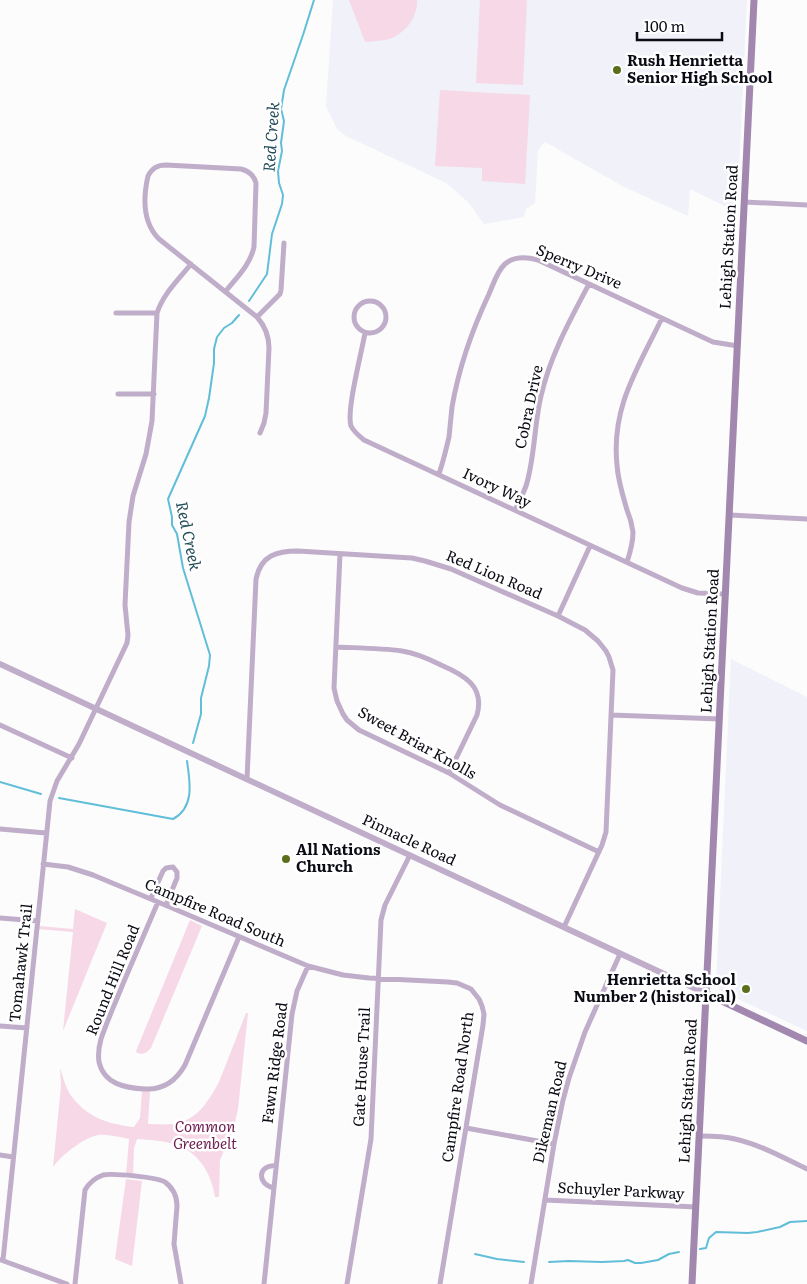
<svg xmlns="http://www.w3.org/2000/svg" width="807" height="1284" font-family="Literata,serif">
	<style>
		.built { fill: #f0f1f9 }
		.green { fill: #f6d8e7 }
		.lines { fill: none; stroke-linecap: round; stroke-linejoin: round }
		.stream { stroke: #60bed8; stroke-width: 2 }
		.minor { stroke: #bfadc9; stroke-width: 5 }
		.tertiary { stroke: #bfadc9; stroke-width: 6 }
		.secondary { stroke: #a287af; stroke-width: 7 }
		.poi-dot { fill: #5b6e1b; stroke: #fff; stroke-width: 2 }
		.labels { text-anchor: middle; stroke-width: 5; stroke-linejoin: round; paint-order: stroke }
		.poi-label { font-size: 15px; font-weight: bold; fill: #0a0b14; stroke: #fff; text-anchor: start }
		.street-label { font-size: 15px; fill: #0a0b14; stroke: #fff }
		.park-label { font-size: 15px; font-style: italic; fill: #6e1d50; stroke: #fff }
		.water-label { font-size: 16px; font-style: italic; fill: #234d59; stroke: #fff }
	</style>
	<rect width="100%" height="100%" fill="#fcfcfc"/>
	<path class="built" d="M 333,0 L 747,0 L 737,212 L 690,189 L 688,216 L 624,187 L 545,142 L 538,150 L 535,203 L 526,209 L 524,217 L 484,224 L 468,202 L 446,183 L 346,136 L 337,129 L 326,106 Z
		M 731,659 L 807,697 L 807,1031 L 721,991 L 716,984 Z"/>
	<path class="green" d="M 349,0 L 417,0 C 418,16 407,31 392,38 C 385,41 373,41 365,42 Z
		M 480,0 L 527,0 L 523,85 L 476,83 Z
		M 440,90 L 530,95 L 525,184 L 482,181 L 482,168 L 435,166 Z
		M 75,909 L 107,923 L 63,1031 L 73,932 L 38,929 L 39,926 L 73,929 Z
		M 190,920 L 202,926 L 151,1048 C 146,1053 144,1055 137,1053 L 136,1051 Z
		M 246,1013 L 248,1013 L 238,1109 L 233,1131 L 220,1160 L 219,1197 L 215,1197 C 211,1172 198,1151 173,1144 C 162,1140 149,1140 137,1139 L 134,1148 L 133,1175 L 126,1175 L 129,1139 C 119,1137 108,1134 98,1135 C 83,1138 62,1155 53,1167 L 61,1086 L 60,1068 C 63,1076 65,1086 70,1094 C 86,1117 107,1124 134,1127 L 140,1118 L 142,1091 L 150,1091 L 148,1124 C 156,1124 164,1125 172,1124 C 197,1121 208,1102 219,1082 Z
		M 126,1179 L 142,1181 L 132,1266 L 115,1259 Z"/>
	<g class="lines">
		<path class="stream" d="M 249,301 L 267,274 L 272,234 L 282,204 L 283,195 L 279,183 L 278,171 L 282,151 L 281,143 L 284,121 L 281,109 L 284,90 L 303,35 L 314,0
			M 193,743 L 201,714 L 201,698 L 209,666 L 210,655 L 183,568 L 177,534 L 172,525 L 172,517 L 168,499 L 205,416 L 209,398 L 214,363 L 214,349 L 217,337 L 224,328 L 232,323 L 239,315
			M 0,782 L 41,794
			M 59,798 L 173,819 C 195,807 190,782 187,761
			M 700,1249 L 706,1248 L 709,1238 L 716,1232 L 748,1233 L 757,1232 L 780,1227 L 790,1222 L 807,1221
			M 475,1254 L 497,1259 L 524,1262
			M 549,1262 L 569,1261 L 602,1262 L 624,1261 L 628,1260 L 635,1263 L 641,1263 L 658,1260 L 669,1254 L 679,1252"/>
		<path class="minor" d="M 744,202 L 807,205
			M 226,291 C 237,277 250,265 254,247 L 256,183 C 254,175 249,171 241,169 L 166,165 C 157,165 152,168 148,176 C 143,198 142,222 159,239 L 257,317 C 265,326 269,336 269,348 L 266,413 L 264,423 L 260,433
			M354 317a16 16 0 1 1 32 0a16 16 0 1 1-32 0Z
			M 116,313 L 157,313
			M 257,317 L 280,294 L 281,290 L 284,243
			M 365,333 C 362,351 346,411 351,426 C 354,432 359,436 364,440 L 682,588 L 698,593 L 726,594
			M 118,394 L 154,394
			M 439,474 C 443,462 446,450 449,437 C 450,427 451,417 452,407 C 459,367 472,330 489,294 C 493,285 497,271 505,264 C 514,256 527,257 538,260 L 713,342 L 738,346
			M 515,510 C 519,502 523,494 526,486 C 535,457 534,425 541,396 C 550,356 570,320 589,284
			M 730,515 L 807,519
			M 340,554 L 334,688 L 337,701 L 343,714 L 347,720 L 359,730 L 449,773 L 500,805 L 599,852
			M 627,562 C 630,553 633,543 633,532 C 632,525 630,517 627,510 C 623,496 618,481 617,465 C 611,407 638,368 662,318
			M 558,616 L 590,546
			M 336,647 C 358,648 380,648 402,651 C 416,653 429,659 441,665 C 464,675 485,686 477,715 L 449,773
			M 611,715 L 720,719
			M 0,725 L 72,758
			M 247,779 L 256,579 C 261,555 277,551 298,551 L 379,556 L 412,558 L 425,561 L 451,569 L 558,616 L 585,630 L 598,641 L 606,651 L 609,657 L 613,670 L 606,832 L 602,845 L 564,927
			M 0,829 L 46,833
			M 43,864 L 68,867 L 93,875 L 158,902 L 308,966 L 343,975 L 369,978 L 448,982 L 457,983 L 471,989 L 479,999 L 482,1006 L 484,1014 L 483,1025 L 440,1284
			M 151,898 L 163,871 L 166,868 L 173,867 L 177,872 L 177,878 L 166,905
			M 158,902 C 146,930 134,958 122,986 C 115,1004 107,1021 101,1039 C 99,1046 98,1055 99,1062 C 104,1084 125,1088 145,1089 C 163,1090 176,1081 185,1065 L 239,937
			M 0,918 L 38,921
			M 0,1026 L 27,1028
			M 466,1128 L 554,1144
			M 700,1136 C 712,1136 724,1136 735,1139 C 761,1145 784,1158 807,1169
			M 0,1155 L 13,1157
			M 274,1188 C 256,1184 258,1164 276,1166
			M 545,1200 L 696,1207
			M 1,1260 L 67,1284
			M 3,1260 L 50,801 L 57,781 L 79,744 L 127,643 L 128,635 L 125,605 L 129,522 L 133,496 L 146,454 L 152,421 L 157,313 C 163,294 179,279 191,264
			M 75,1284 L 85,1190 C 89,1183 95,1178 103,1175 C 112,1173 157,1177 165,1182 C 173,1188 177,1196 177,1206 L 174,1244 L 181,1284
			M 264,1284 L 292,1014 L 297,991 L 308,966
			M 347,1284 L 371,1139 L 381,920 L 385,905 L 410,855
			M 531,1284 L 554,1144 L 563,1100 L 569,1078 L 585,1032 L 620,954"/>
		<path class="tertiary" d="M 0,664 L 707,994"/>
		<path class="secondary" d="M 707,994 L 807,1041
			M 692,1284 L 754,0"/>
	</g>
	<g class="poi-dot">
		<circle cx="617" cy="70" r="5"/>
		<circle cx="286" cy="859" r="5"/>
		<circle cx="746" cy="989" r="5"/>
	</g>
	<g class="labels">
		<g class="poi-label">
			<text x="627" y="66">Rush Henrietta<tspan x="627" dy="17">Senior High School</tspan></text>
			<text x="296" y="855">All Nations<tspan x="296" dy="17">Church</tspan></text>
			<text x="736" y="985" text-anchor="end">Henrietta School<tspan x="736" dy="17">Number 2 (historical)</tspan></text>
		</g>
		<g class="street-label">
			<text transform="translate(729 237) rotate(-87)" y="5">Lehigh Station Road</text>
			<text transform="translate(579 267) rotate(23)" y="5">Sperry Drive</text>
			<text transform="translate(529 407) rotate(-78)" y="5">Cobra Drive</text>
			<text transform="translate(497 488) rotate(25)" y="5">Ivory Way</text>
			<text transform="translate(494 575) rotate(23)" y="5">Red Lion Road</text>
			<text transform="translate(710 641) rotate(-87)" y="5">Lehigh Station Road</text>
			<text transform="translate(417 743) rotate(29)" y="5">Sweet Briar Knolls</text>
			<text transform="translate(409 840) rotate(25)" y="5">Pinnacle Road</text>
			<text transform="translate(215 913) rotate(23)" y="5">Campfire Road South</text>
			<text transform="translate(21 963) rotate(-84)" y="5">Tomahawk Trail</text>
			<text transform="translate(113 980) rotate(-68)" y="5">Round Hill Road</text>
			<text transform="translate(275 1063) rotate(-83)" y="5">Fawn Ridge Road</text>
			<text transform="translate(362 1067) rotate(-87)" y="5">Gate House Trail</text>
			<text transform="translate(458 1087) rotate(-82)" y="5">Campfire Road North</text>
			<text transform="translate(688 1091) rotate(-87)" y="5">Lehigh Station Road</text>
			<text transform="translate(550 1112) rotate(-77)" y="5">Dikeman Road</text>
			<text transform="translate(621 1191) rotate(3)" y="5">Schuyler Parkway</text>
		</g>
		<g class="park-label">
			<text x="205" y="1132">Common<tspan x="205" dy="17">Greenbelt</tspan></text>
		</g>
		<g class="water-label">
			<text transform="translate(271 137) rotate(-86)" y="6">Red Creek</text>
			<text transform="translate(189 536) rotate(78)" y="6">Red Creek</text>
		</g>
	</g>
	<path d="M637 32v8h85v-8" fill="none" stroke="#0a0b14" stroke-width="2.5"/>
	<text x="644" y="32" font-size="15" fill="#0a0b14" stroke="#ffffff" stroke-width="4" paint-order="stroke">100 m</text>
</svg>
